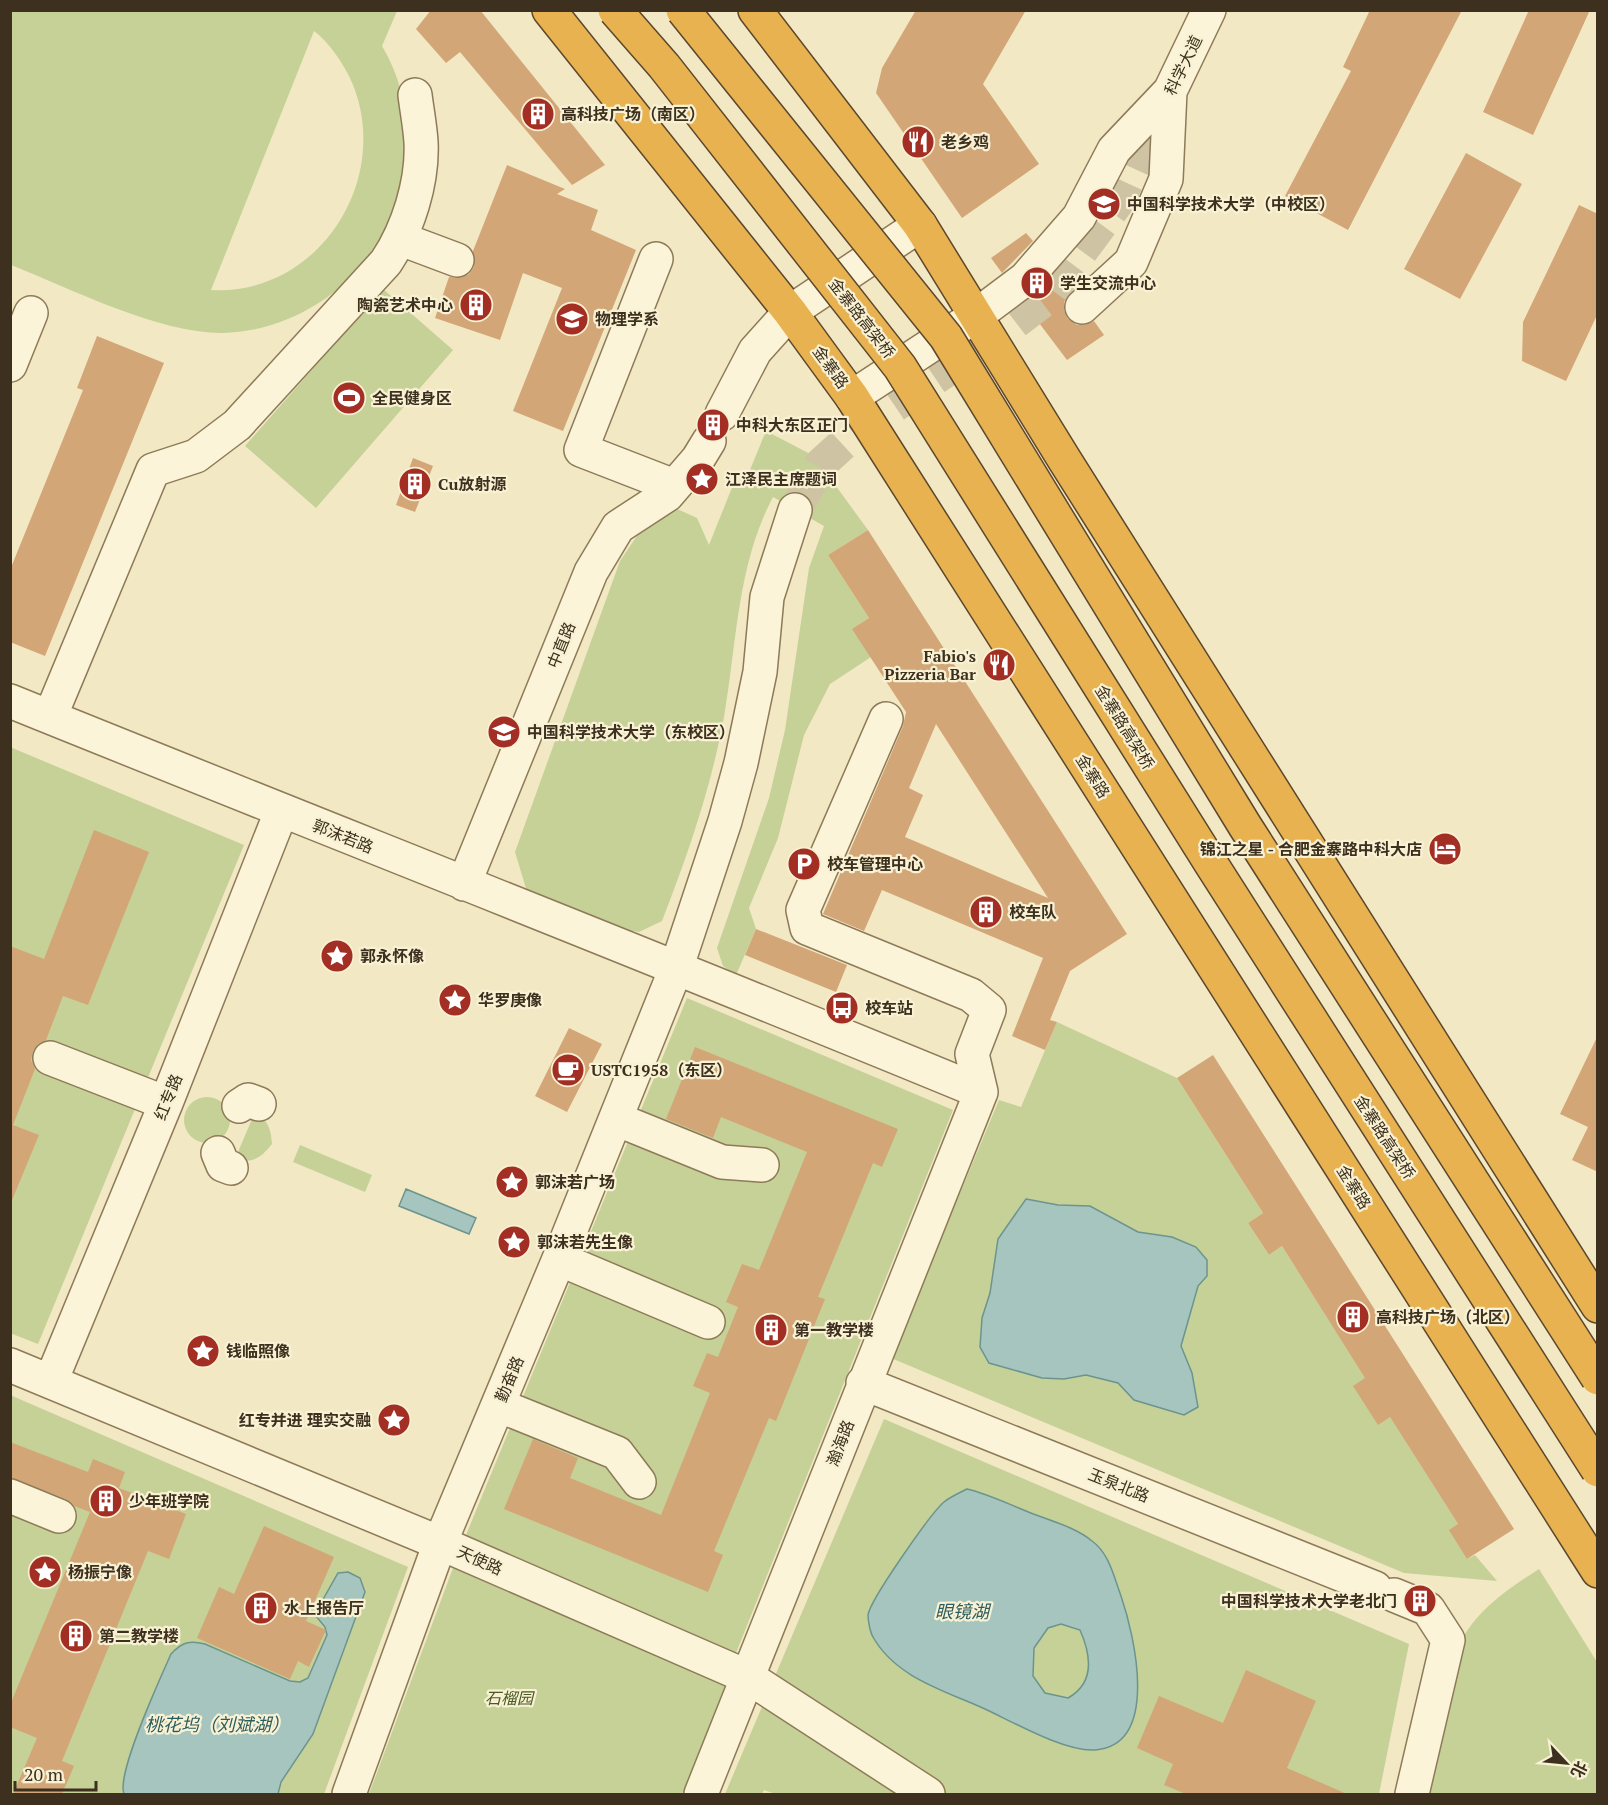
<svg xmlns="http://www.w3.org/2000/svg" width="1608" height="1805" font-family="'PT Serif','Noto Sans SC',serif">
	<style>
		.green { fill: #c5d197; fill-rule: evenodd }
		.water { fill: #a6c5bf; stroke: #6c948e; stroke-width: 1.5; fill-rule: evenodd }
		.building { fill: #d3a677; fill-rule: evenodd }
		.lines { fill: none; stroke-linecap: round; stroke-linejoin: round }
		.minor-tunnel { stroke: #cec3a3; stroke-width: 33; stroke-dasharray: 33 16; stroke-linecap: butt }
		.minor-casing { stroke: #8e7a58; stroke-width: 36 }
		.highway-casing { stroke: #5c472d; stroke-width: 36 }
		.minor { stroke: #fbf4d8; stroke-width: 33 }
		.highway { stroke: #e7b24f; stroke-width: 33 }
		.highway-bridge-casing { stroke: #5c472d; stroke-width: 36; stroke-linecap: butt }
		.highway-bridge { stroke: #e7b24f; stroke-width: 33 }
		.labels { text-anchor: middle; stroke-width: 4.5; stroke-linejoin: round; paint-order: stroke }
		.street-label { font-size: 16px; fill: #3d301e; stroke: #f8f1d4 }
		.poi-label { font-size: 16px; font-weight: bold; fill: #3d301e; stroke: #f8f1d4; text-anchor: start }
		.park-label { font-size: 16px; font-style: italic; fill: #485b23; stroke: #f8f1d4 }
		.water-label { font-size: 18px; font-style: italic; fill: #2c5d5e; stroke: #f8f1d4 }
	</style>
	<rect width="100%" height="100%" fill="#f2e8c4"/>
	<path class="green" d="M 10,11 L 397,11 L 382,46 C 408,89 411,137 402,186 C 400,195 399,205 396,213 C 367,281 296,332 222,333 C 157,333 72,289 11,265 ZM 314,31 C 329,42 342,62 350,78 C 395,175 321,296 211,290 Z
		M 383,289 L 453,350 L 316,508 L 245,446 Z
		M 766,431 L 814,456 L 868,530 L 828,555 L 869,618 L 853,629 L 871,657 L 830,684 L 804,735 L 778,838 L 749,908 L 756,929 L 736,975 L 723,966 L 717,948 L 769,798 L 785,730 L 809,568 L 824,526 L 773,497 C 737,565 737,642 724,717 C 711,788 688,854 662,921 L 639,932 L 621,929 L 528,895 L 515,852 L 620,561 L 647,521 L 675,508 L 697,518 L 709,545 L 733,485 L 743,487 Z
		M 10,747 L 244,845 L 38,1344 L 10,1333 Z
		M 687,998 L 953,1110 L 736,1653 L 466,1535 Z
		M 1057,1022 L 1177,1078 L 1263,1213 L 1248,1223 L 1269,1255 L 1282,1246 L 1458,1524 L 1467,1559 L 1475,1555 L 1497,1581 L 1404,1573 L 891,1358 L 999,1100 L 1021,1107 Z
		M184 1120a23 23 0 1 1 46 0a23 23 0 1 1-46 0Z
		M 255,1112 C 268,1120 271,1129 272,1144 C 261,1158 252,1164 235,1159 Z
		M 300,1145 L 372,1175 L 365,1192 L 293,1162 Z
		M 10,1395 L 408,1567 L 324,1794 L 11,1794 Z
		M 884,1419 L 1409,1644 L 1379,1794 L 776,1794 L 764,1790 L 762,1794 L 725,1794 Z
		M 453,1568 L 726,1686 L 682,1794 L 369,1794 Z
		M 1539,1569 L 1597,1662 L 1597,1794 L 1424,1794 L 1456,1651 C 1473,1612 1505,1591 1539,1569 Z"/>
	<path class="water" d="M 406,1189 L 476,1218 L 469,1234 L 399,1206 Z
		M 1026,1199 L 1058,1205 L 1090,1206 L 1138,1232 L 1172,1237 L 1196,1247 L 1207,1260 L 1207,1276 L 1198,1286 L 1181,1346 L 1192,1373 L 1198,1407 L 1184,1415 L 1134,1400 L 1118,1383 L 1086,1375 L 1064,1379 L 1042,1378 L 989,1363 L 980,1347 L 982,1318 L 990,1293 L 998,1239 Z
		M 967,1489 C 988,1494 1006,1503 1026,1511 C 1047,1520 1074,1526 1092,1541 C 1109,1553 1114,1577 1121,1596 C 1134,1634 1161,1745 1095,1750 C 1065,1752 1013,1722 985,1709 C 946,1691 896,1678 873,1637 C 870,1632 868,1620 868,1615 C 870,1600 931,1513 944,1502 C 950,1497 959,1493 967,1489 ZM 1061,1624 L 1080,1630 C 1091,1655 1095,1683 1068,1698 L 1045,1693 L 1033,1676 L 1034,1648 L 1048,1628 Z
		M 348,1572 L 360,1578 L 365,1592 L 313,1734 L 281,1782 L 278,1794 L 124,1794 C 116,1774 160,1679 171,1654 C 182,1642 190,1640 205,1644 L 290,1681 L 300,1682 L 308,1678 L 327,1635 L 325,1627 L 316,1616 L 317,1610 L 338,1573 Z"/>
	<path class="building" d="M 431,10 L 480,10 L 605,165 L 572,185 L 460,52 L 446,63 L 416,29 Z
		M 916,10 L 1026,10 L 983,84 L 1039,164 L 962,218 L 876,93 L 882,68 Z
		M 1370,10 L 1462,10 L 1348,230 L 1285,196 L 1351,71 L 1343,67 Z
		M 1529,10 L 1590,10 L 1533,135 L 1483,112 Z
		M 1466,153 L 1522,184 L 1460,299 L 1404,269 Z
		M 507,165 L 565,189 L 557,194 L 598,210 L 591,230 L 636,250 L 563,431 L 513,411 L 562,288 L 523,273 L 500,340 L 435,318 L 449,277 L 461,278 L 469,274 L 474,267 L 473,251 Z
		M 1579,205 L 1598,214 L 1598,313 L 1566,381 L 1522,361 L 1523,322 Z
		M 1026,233 L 1033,241 L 1002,273 L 991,258 Z
		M 1056,272 L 1071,292 L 1064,302 L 1064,310 L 1068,319 L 1077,325 L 1085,325 L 1094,321 L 1104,335 L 1067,360 L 1024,303 Z
		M 97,336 L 164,363 L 45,656 L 10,642 L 10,570 L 83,390 L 77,388 Z
		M 413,458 L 433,466 L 415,512 L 396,505 Z
		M 868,530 L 1127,934 L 1070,971 L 1050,1020 L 1057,1022 L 1045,1050 L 1012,1036 L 1043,958 L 882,890 L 864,931 L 823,914 L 903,726 L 906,712 L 852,629 L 869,618 L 828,555 ZM 936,724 L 1048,898 L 905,837 L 923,795 L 909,788 Z
		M 94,830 L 149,852 L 88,1005 L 63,996 L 46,1040 L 38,1044 L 33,1051 L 31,1060 L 35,1069 L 13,1125 L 39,1135 L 10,1205 L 10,946 L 44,959 Z
		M 756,929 L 847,965 L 836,992 L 745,955 Z
		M 569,1028 L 602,1044 L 567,1112 L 535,1096 Z
		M 1598,1035 L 1598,1172 L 1572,1160 L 1588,1127 L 1560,1114 Z
		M 695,1047 L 898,1129 L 882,1167 L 873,1163 L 818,1297 L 825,1299 L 776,1421 L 769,1418 L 714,1551 L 723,1555 L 708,1592 L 504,1509 L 533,1439 L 578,1458 L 570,1478 L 661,1515 L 710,1393 L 693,1386 L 707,1353 L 718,1357 L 738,1307 L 726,1302 L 742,1264 L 759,1270 L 807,1152 L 721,1117 L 713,1138 L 666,1119 Z
		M 1213,1055 L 1514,1529 L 1467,1559 L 1449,1530 L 1458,1524 L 1390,1417 L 1378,1425 L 1353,1386 L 1365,1378 L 1282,1246 L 1269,1255 L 1248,1223 L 1263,1213 L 1177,1078 Z
		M 10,1442 L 88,1472 L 93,1459 L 125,1472 L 119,1488 L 186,1514 L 169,1559 L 148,1551 L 62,1761 L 74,1766 L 62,1794 L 13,1794 L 37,1738 L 10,1727 L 10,1705 L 90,1512 L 74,1506 L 66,1499 L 10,1478 Z
		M 264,1526 L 334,1557 L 306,1621 L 326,1630 L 309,1667 L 298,1661 L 290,1679 L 197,1638 L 219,1587 L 234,1594 Z
		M 1246,1670 L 1316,1701 L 1287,1768 L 1347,1794 L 1186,1794 L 1164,1785 L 1173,1764 L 1137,1748 L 1159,1696 L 1223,1723 Z"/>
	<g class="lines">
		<path class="minor-tunnel" d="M 795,510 L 821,464 L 856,432 L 999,335 L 1046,299 L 1118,202 L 1156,119"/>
		<g class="minor-casing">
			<path id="minor" d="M 1160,112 L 1209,10
				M 401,239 L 457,260
				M 656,259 L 581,450 L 674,486
				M 1082,307 L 1131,262 L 1166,179 L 1170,91
				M 10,365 L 31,313
				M 852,397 L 977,315 L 1025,279 L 1079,217 L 1114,150 L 1170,91
				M 722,414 L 755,351 L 790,312 L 920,225
				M 10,701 C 334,832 659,959 981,1092
				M 50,717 L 153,470 L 196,456 L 237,425 L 386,262 C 408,229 423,182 421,142 C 420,126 417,111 415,95
				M 886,719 L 803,910 L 807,928 L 971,995 L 989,1010 L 972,1054 L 981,1092
				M 464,884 L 591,572 L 618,527 L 667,495 L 698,459 L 709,441
				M 50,1058 L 166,1103
				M 239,1106 L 248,1100 L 259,1104
				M 616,1119 L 722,1162 L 762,1165
				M 218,1153 L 223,1165 L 231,1168
				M 559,1259 L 708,1322
				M 10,1365 L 440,1543 L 748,1677 L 928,1794
				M 51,1381 L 166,1103 L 281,812
				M 863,1383 L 1375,1588
				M 498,1405 L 617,1453 L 639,1482
				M 10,1496 L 59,1516
				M 1394,1595 L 1428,1609 L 1448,1640 L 1412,1794
				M 349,1794 L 440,1543 L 559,1259 L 677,966 L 725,821 L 741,763 L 760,672 L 767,597 L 795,510
				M 701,1794 L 981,1092"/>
		</g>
		<g class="highway-casing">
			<path id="highway" d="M 549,10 L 790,312 L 852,397 L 1598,1571
				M 755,10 L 920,225 L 1064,459 L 1598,1306"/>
		</g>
		<use href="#minor" class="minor"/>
		<use href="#highway" class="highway"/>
		<g class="highway-bridge-casing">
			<path id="highway-bridge" d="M 615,10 L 664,66 L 900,367 L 1210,862 L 1598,1470
				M 683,10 L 946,337 L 1245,826 L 1598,1378"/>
		</g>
		<use href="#highway-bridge" class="highway-bridge"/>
	</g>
	<defs>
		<g id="building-disc" transform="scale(1.725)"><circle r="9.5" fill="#a32e23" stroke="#f8f1d4"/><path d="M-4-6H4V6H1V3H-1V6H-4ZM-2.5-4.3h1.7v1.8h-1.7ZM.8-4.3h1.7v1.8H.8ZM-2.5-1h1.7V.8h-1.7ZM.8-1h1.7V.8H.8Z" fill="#fff"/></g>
		<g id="restaurant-disc" transform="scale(1.725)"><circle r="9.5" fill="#a32e23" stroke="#f8f1d4"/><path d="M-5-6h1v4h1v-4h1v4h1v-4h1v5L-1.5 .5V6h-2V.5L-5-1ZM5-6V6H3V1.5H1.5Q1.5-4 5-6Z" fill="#fff"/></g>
		<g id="university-disc" transform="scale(1.725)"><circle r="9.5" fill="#a32e23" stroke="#f8f1d4"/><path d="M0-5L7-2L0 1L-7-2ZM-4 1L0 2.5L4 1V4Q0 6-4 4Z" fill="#fff"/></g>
		<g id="stadium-disc" transform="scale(1.725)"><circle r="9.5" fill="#a32e23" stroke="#f8f1d4"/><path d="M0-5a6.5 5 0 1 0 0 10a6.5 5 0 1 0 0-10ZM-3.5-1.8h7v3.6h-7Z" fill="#fff"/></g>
		<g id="sight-disc" transform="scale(1.725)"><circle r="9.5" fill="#a32e23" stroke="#f8f1d4"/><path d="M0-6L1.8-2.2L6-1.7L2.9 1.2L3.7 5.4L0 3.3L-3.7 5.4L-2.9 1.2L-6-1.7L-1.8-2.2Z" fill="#fff"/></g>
		<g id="hotel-disc" transform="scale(1.725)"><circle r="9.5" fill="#a32e23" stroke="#f8f1d4"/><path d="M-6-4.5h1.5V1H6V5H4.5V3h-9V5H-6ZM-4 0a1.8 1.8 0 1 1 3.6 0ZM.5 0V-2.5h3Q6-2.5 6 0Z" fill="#fff"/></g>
		<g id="parking-disc" transform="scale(1.725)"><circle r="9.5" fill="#a32e23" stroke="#f8f1d4"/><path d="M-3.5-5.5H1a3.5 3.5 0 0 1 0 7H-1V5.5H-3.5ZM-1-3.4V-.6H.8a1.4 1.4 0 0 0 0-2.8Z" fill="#fff"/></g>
		<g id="bus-disc" transform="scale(1.725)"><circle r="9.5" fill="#a32e23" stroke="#f8f1d4"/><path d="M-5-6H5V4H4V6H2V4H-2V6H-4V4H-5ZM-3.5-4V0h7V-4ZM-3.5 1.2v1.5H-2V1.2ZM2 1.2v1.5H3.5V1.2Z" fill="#fff"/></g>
		<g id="cafe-disc" transform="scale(1.725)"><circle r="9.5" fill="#a32e23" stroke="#f8f1d4"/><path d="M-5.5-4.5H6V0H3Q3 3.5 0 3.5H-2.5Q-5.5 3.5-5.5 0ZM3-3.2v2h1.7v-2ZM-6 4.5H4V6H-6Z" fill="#fff"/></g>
	</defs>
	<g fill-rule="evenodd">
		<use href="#building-disc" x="538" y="114"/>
		<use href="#restaurant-disc" x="918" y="142"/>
		<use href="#university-disc" x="1104" y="204"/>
		<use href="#building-disc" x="1037" y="283"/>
		<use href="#building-disc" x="476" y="305"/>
		<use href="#university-disc" x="572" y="319"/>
		<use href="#stadium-disc" x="349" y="398"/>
		<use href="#building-disc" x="713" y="425"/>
		<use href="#sight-disc" x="702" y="479"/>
		<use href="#building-disc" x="415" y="484"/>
		<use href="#restaurant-disc" x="999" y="665"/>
		<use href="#university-disc" x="504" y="732"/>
		<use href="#hotel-disc" x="1445" y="849"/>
		<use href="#parking-disc" x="804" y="864"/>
		<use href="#building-disc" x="986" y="912"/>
		<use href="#sight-disc" x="337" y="956"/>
		<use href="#sight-disc" x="455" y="1000"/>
		<use href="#bus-disc" x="842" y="1008"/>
		<use href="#cafe-disc" x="568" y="1070"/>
		<use href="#sight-disc" x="512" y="1182"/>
		<use href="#sight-disc" x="514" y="1242"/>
		<use href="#building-disc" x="1353" y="1317"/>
		<use href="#building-disc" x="771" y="1330"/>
		<use href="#sight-disc" x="203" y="1351"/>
		<use href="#sight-disc" x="394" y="1420"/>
		<use href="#building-disc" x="106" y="1501"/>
		<use href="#sight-disc" x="45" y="1572"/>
		<use href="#building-disc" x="1420" y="1601"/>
		<use href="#building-disc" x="261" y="1608"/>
		<use href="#building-disc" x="76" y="1636"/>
	</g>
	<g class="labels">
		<g class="street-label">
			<text transform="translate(1183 65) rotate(-64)" y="6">科学大道</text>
			<text transform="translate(862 318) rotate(52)" y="6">金寨路高架桥</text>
			<text transform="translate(831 367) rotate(54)" y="6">金寨路</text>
			<text transform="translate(561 645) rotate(-68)" y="6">中直路</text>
			<text transform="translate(1125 727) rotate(58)" y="6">金寨路高架桥</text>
			<text transform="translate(1093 776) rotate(58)" y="6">金寨路</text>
			<text transform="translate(343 836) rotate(22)" y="6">郭沫若路</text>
			<text transform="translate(168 1097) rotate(-68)" y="6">红专路</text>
			<text transform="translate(1385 1137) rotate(57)" y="6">金寨路高架桥</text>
			<text transform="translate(1354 1187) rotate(58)" y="6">金寨路</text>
			<text transform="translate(509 1379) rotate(-67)" y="6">勤奋路</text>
			<text transform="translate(840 1443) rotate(-69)" y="6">瀚海路</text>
			<text transform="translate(1119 1485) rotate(22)" y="6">玉泉北路</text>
			<text transform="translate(480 1560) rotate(24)" y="6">天使路</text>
		</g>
		<g class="poi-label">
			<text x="561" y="120">高科技广场（南区）</text>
			<text x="941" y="148">老乡鸡</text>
			<text x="1127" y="210">中国科学技术大学（中校区）</text>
			<text x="1060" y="289">学生交流中心</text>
			<text x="453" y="311" text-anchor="end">陶瓷艺术中心</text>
			<text x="595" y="325">物理学系</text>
			<text x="372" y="404">全民健身区</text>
			<text x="736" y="431">中科大东区正门</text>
			<text x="725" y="485">江泽民主席题词</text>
			<text x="438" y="490">Cu放射源</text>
			<text x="976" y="662" text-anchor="end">Fabio's<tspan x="976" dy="18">Pizzeria Bar</tspan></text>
			<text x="527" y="738">中国科学技术大学（东校区）</text>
			<text x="1422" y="855" text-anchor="end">锦江之星 - 合肥金寨路中科大店</text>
			<text x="827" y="870">校车管理中心</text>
			<text x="1009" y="918">校车队</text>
			<text x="360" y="962">郭永怀像</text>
			<text x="478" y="1006">华罗庚像</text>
			<text x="865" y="1014">校车站</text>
			<text x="591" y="1076">USTC1958（东区）</text>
			<text x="535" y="1188">郭沫若广场</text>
			<text x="537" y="1248">郭沫若先生像</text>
			<text x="1376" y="1323">高科技广场（北区）</text>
			<text x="794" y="1336">第一教学楼</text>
			<text x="226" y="1357">钱临照像</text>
			<text x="371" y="1426" text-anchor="end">红专并进 理实交融</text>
			<text x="129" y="1507">少年班学院</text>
			<text x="68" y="1578">杨振宁像</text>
			<text x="1397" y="1607" text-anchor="end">中国科学技术大学老北门</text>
			<text x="284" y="1614">水上报告厅</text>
			<text x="99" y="1642">第二教学楼</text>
		</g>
		<g class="park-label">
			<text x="509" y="1704">石榴园</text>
		</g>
		<g class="water-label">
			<text x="962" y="1618">眼镜湖</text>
			<text x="217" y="1731">桃花坞（刘斌湖）</text>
		</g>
	</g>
	<rect width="1608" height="1805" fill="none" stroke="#3d301e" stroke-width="24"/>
	<g transform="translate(1566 1763) rotate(116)" stroke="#f8f1d4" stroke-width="4.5" paint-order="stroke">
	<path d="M0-4.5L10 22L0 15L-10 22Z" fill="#3d301e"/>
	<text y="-9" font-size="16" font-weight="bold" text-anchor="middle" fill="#3d301e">北</text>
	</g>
	<path d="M15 1781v9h81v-9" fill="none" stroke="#3d301e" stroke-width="3"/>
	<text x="24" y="1781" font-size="18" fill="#3d301e" stroke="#f8f1d4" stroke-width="4.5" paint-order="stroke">20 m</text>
</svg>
